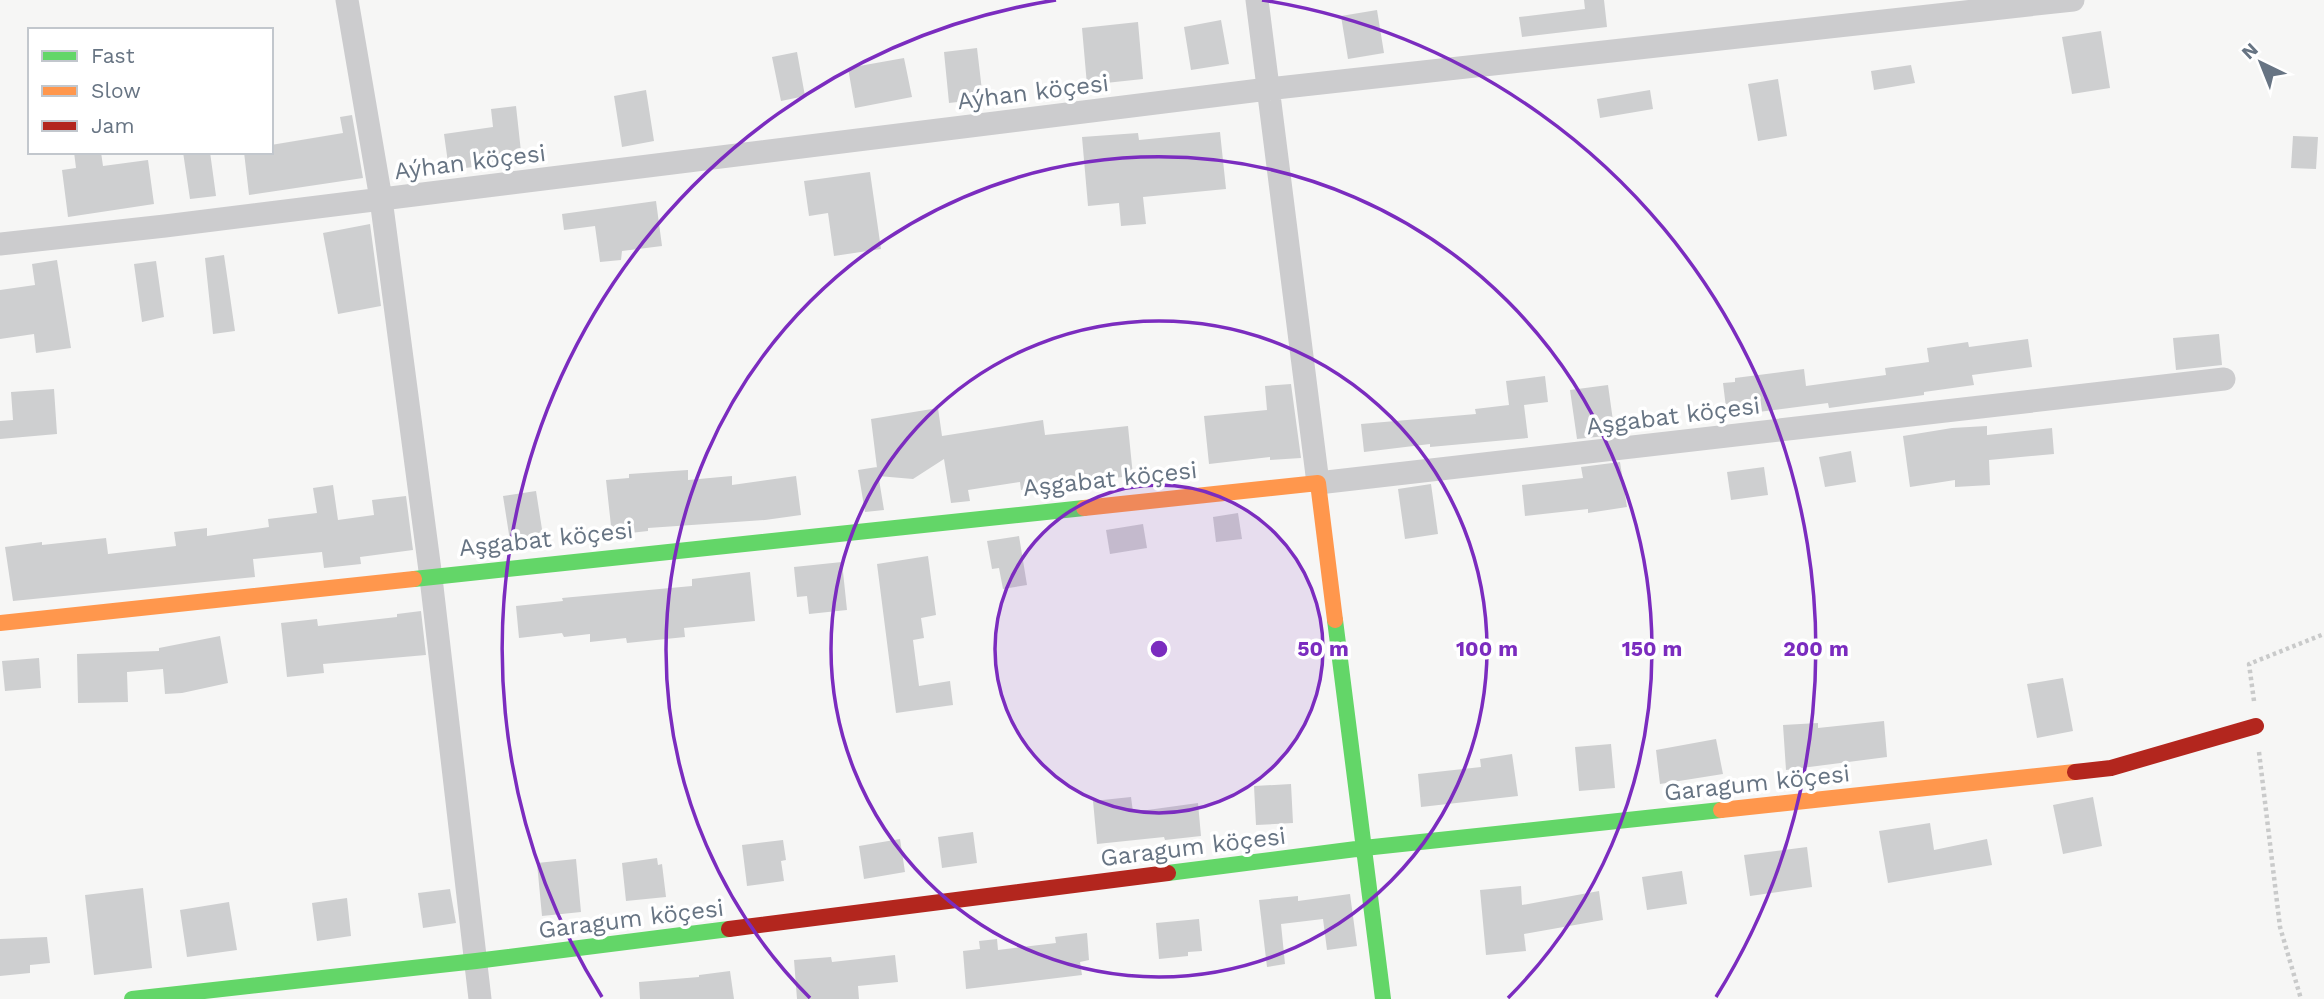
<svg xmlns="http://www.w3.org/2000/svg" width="2324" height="999" font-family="'Work Sans',sans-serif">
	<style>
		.building { fill: #cecfd0 }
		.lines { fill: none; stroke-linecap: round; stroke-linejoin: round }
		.path { stroke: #c9caca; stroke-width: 4.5; stroke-dasharray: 3.5 3.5; stroke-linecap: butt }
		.street { stroke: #ccccce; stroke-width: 23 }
		.fast { stroke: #63d668; stroke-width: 16 }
		.slow { stroke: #ff974d; stroke-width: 16 }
		.jam { stroke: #b3261e; stroke-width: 16 }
		.ring { fill: none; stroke: #7b2cbf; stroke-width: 3.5 }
		.labels { text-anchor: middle; stroke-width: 7; stroke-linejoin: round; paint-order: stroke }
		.street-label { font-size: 24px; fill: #677483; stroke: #fff }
		.centre { fill: #7b2cbf; stroke: #fff; stroke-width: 3.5 }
		.ring-label { font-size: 21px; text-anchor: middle; font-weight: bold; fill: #7b2cbf; stroke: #fff; stroke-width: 7; stroke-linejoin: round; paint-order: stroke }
	</style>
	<rect width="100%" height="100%" fill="#f6f6f5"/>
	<path class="building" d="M 1584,0 L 1604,0 L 1607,27 L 1522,37 L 1519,17 L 1585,9 Z
		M 1377,10 L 1384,53 L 1348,59 L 1341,16 Z
		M 1221,20 L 1229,64 L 1191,70 L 1184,27 Z
		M 1138,22 L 1143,79 L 1087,85 L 1082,28 Z
		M 2101,31 L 2110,88 L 2072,94 L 2062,37 Z
		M 977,48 L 983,99 L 949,103 L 944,52 Z
		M 797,52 L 805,96 L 781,101 L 772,57 Z
		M 904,58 L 912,97 L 855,108 L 848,68 Z
		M 1911,65 L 1915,83 L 1874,90 L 1871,71 Z
		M 1778,79 L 1787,136 L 1758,141 L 1748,84 Z
		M 646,90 L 654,141 L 622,147 L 614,96 Z
		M 1650,90 L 1653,109 L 1600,118 L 1597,99 Z
		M 516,106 L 522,161 L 449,170 L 444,134 L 493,127 L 491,109 Z
		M 352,115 L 363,178 L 249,195 L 244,152 L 271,152 L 271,145 L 343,133 L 340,117 Z
		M 1220,132 L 1226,189 L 1143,197 L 1146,224 L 1121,226 L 1119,203 L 1088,206 L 1082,137 L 1138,133 L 1139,140 Z
		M 2293,136 L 2318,137 L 2316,169 L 2291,168 Z
		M 74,152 L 101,152 L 103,166 L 148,160 L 154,204 L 68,217 L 62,170 L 76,168 Z
		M 183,152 L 210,152 L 216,196 L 190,199 Z
		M 870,172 L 881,249 L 834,256 L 828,213 L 809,216 L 804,181 Z
		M 656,201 L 662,246 L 622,251 L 621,260 L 600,262 L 595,226 L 564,230 L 562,214 Z
		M 370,224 L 381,306 L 338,314 L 323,233 Z
		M 224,255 L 235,331 L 213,334 L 205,258 Z
		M 57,260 L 71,348 L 36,353 L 34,334 L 0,339 L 0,290 L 35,285 L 32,264 Z
		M 156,261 L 164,317 L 142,322 L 134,264 Z
		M 2219,334 L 2222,365 L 2176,370 L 2173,338 Z
		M 2028,339 L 2032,367 L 1972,375 L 1974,385 L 1924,392 L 1924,395 L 1829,408 L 1828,403 L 1727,416 L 1723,383 L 1735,382 L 1735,378 L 1804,369 L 1806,386 L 1886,375 L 1885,368 L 1929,362 L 1927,348 L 1968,342 L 1969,347 Z
		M 1545,376 L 1548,402 L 1524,405 L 1528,438 L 1430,447 L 1430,444 L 1364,452 L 1361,424 L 1476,414 L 1475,409 L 1509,405 L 1506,381 Z
		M 1291,384 L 1301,458 L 1270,460 L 1270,457 L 1209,464 L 1204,416 L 1267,410 L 1265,386 Z
		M 1608,385 L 1615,435 L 1577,439 L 1570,390 Z
		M 54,389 L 57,434 L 0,439 L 0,421 L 13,420 L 11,392 Z
		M 938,408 L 942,436 L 1043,420 L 1045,435 L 1128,426 L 1133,476 L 1103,479 L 1103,477 L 1021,490 L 1020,482 L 968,490 L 970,501 L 951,503 L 944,459 L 913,479 L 878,476 L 871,419 Z
		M 1987,426 L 1987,435 L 2052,428 L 2054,454 L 1989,460 L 1990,485 L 1955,487 L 1955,480 L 1910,487 L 1903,436 L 1952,428 Z
		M 1851,451 L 1856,482 L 1825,487 L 1819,457 Z
		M 1620,462 L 1627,507 L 1588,513 L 1588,509 L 1525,516 L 1522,485 L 1583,478 L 1581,467 Z
		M 877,467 L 884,510 L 865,512 L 858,470 Z
		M 1764,467 L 1768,495 L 1731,500 L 1727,472 Z
		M 688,470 L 688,480 L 732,476 L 732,485 L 796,476 L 801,515 L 765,520 L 648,528 L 648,531 L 612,535 L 606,480 L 629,478 L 629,474 Z
		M 1431,484 L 1438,534 L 1405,539 L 1398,489 Z
		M 333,485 L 338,520 L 374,515 L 372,500 L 406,496 L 413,550 L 360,557 L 361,564 L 324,568 L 322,552 L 253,559 L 255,577 L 13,601 L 5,547 L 42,542 L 42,545 L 106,538 L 108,554 L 176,546 L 174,532 L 207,528 L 207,536 L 269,527 L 268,519 L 317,513 L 313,488 Z
		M 536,491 L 544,542 L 511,547 L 503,496 Z
		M 1238,513 L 1242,539 L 1216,542 L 1213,517 Z
		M 1143,524 L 1147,548 L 1110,554 L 1106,530 Z
		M 1019,536 L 1027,585 L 1003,589 L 999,568 L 992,569 L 987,541 Z
		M 928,556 L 936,615 L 921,618 L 924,638 L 913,640 L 919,686 L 950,681 L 953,705 L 896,713 L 877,564 Z
		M 842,562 L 847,610 L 809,614 L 807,596 L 797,597 L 794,567 Z
		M 750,572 L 755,621 L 684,628 L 685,637 L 627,643 L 626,638 L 590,642 L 590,634 L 564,637 L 562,633 L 519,638 L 516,606 L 563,601 L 562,598 L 692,586 L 692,579 Z
		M 421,611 L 426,655 L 323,664 L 324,673 L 287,677 L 281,623 L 317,619 L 318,626 L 397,617 L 397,614 Z
		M 220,636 L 228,683 L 182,693 L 165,694 L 163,669 L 127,672 L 128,702 L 78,703 L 77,654 L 159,651 L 159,648 Z
		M 39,658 L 41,688 L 5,691 L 2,661 Z
		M 2063,678 L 2073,731 L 2037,738 L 2027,684 Z
		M 1884,721 L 1887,757 L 1786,770 L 1783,725 L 1818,723 L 1818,728 Z
		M 1716,739 L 1723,774 L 1660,784 L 1656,750 Z
		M 1611,744 L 1615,788 L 1579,791 L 1575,747 Z
		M 1512,754 L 1518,796 L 1421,807 L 1418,774 L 1481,767 L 1480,759 Z
		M 1291,784 L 1293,823 L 1256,825 L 1254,786 Z
		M 1131,797 L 1133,812 L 1198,803 L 1201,836 L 1165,840 L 1164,837 L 1097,844 L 1093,801 Z
		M 2093,797 L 2102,846 L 2063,854 L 2053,805 Z
		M 1930,823 L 1934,850 L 1987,839 L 1992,865 L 1888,883 L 1879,831 Z
		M 973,832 L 977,863 L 942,868 L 938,837 Z
		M 900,839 L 905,872 L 864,879 L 859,846 Z
		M 783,840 L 786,860 L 781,861 L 784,881 L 747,886 L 742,845 Z
		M 1807,847 L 1812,887 L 1750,896 L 1744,855 Z
		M 657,858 L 658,865 L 662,864 L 666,897 L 626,901 L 622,863 Z
		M 576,859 L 581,912 L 542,916 L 537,863 Z
		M 1682,871 L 1687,904 L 1647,910 L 1642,877 Z
		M 1521,886 L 1522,905 L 1599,891 L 1603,920 L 1524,934 L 1526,951 L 1486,955 L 1480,890 Z
		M 143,888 L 152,968 L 94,975 L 85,895 Z
		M 450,889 L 456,923 L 423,928 L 418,893 Z
		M 1350,894 L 1357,946 L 1327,950 L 1323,919 L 1281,924 L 1285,964 L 1267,967 L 1259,900 L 1298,896 L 1298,901 Z
		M 347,898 L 351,936 L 317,941 L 312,903 Z
		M 229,902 L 237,950 L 187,957 L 180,910 Z
		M 1199,919 L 1202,951 L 1188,952 L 1188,956 L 1159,959 L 1156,923 Z
		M 1087,933 L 1089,960 L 1080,962 L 1082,975 L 966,989 L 963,951 L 980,949 L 979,941 L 997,939 L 998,950 L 1056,943 L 1055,937 Z
		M 47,937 L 50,963 L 30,965 L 30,973 L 0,976 L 0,939 Z
		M 895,955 L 898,982 L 858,986 L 859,999 L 797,999 L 794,960 L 831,957 L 832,962 Z
		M 730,971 L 734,999 L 640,999 L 639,982 L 699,977 L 699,975 Z"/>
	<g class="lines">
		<path class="path" d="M 2254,701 L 2249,664 L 2324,634
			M 2259,752 L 2280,927 L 2301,999"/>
		<path class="street" d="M 347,0 L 381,199 L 431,578 L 480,999
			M 1257,0 L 1318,483 L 2224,379
			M 0,244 L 165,226 L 1268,89 L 2073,0"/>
		<path class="fast" d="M 414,579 L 1084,508
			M 1335,620 L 1383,999
			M 1168,873 L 1364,848 L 1721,810
			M 132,999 L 476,961 L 729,929"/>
		<path class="slow" d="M 1084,508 L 1318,483 L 1335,620
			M 0,623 L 414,579
			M 1721,810 L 2075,772"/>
		<path class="jam" d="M 2075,772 L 2111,768 L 2256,726
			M 729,929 L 1168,873"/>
	</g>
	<circle cx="1159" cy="649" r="164" fill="#7b2cbf" fill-opacity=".12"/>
	<g class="ring">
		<circle cx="1159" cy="649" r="164"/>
		<circle cx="1159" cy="649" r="328"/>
		<path d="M810 998A493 493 0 1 1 1508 998"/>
		<path d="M602 997A657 657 0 0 1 1056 0M1262 0A657 657 0 0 1 1716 997"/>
	</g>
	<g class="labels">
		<g class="street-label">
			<text transform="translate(1033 92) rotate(-7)" y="8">Aýhan köçesi</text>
			<text transform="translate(470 162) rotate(-7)" y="8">Aýhan köçesi</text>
			<text transform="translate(1673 416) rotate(-7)" y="8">Aşgabat köçesi</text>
			<text transform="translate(1110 479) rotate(-6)" y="8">Aşgabat köçesi</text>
			<text transform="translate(546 539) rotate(-6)" y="8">Aşgabat köçesi</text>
			<text transform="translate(1757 783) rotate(-6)" y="8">Garagum köçesi</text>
			<text transform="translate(1193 847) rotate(-7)" y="8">Garagum köçesi</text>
			<text transform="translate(631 919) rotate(-7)" y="8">Garagum köçesi</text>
		</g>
	</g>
	<circle cx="1159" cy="649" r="10" class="centre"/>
	<g class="ring-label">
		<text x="1323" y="656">50 m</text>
		<text x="1487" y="656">100 m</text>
		<text x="1652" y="656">150 m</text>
		<text x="1816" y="656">200 m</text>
	</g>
	<rect x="28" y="28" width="245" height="126" fill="#ffffff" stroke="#c2c7cd" stroke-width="2"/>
	<rect x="42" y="51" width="35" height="10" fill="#63d668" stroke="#c2c7cd" stroke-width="2"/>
	<text x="91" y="63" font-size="21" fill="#677483">Fast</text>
	<rect x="42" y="86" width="35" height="10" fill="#ff974d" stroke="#c2c7cd" stroke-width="2"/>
	<text x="91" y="98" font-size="21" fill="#677483">Slow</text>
	<rect x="42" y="121" width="35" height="10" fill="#b3261e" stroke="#c2c7cd" stroke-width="2"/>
	<text x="91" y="133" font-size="21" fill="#677483">Jam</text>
	<g transform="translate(2261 63) rotate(317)" stroke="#ffffff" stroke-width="5" paint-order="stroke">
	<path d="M0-5L12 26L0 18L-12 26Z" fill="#677483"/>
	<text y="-10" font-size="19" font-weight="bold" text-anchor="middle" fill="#677483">N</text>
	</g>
</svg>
